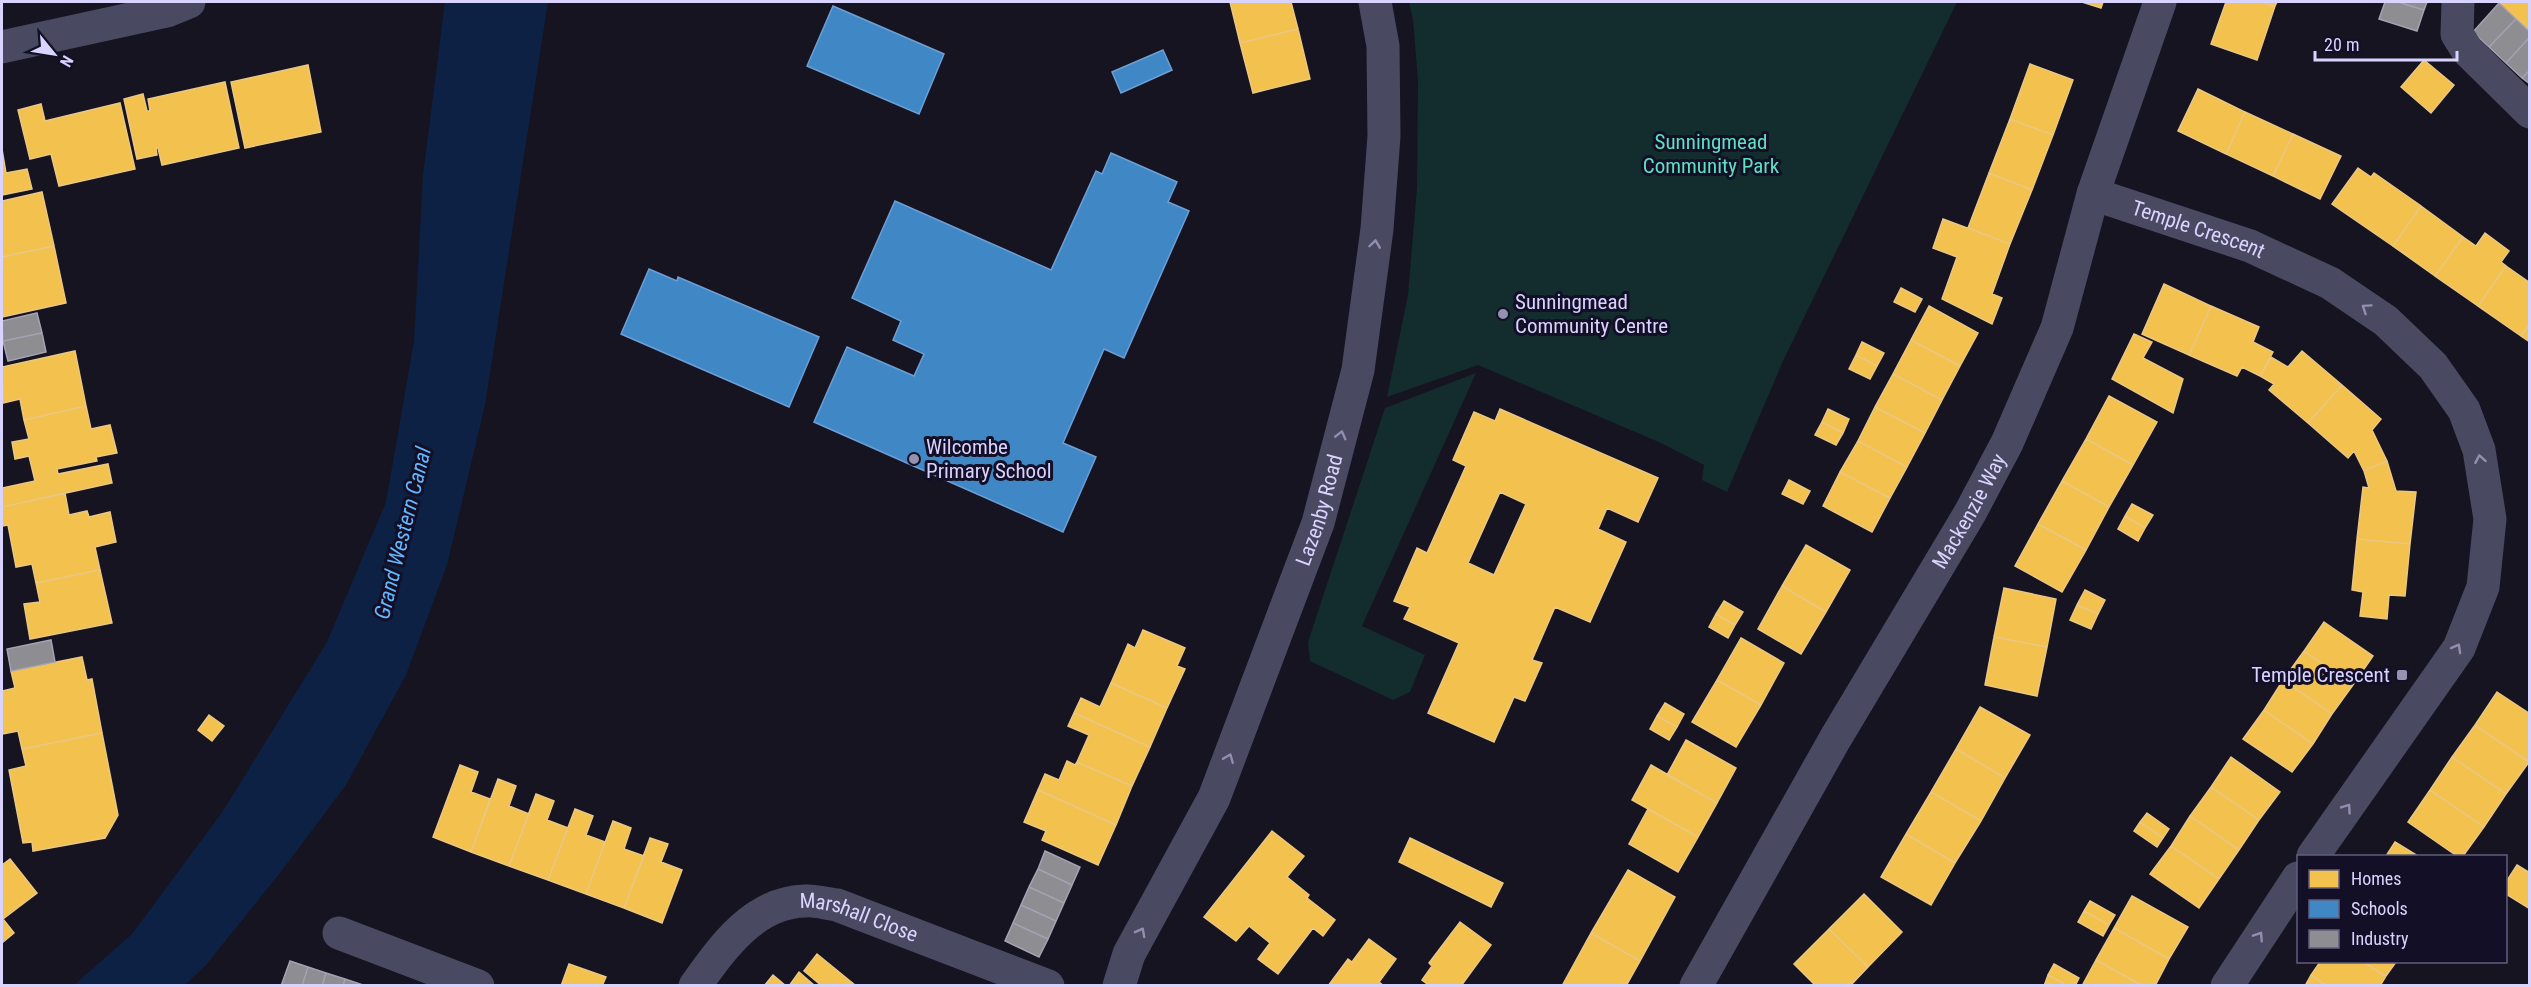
<svg xmlns="http://www.w3.org/2000/svg" width="2531" height="987" font-family="'Roboto Condensed',sans-serif">
	<style>
		.green { fill: #132c2d }
		.water { fill: #0d2144 }
		.homes { fill: #f2c14e; stroke: #eac783; stroke-width: 1.5; fill-rule: evenodd }
		.schools { fill: #3f88c5; stroke: #6d9fd6; stroke-width: 1.5 }
		.industry { fill: #8d8d92; stroke: #a4a2b3; stroke-width: 1.5 }
		.lines { fill: none; stroke-linecap: round; stroke-linejoin: round }
		.minor { stroke: #4a4962; stroke-width: 33 }
		.oneway { stroke: #928eb0 }
		.poi-dot { fill: #9591b1; stroke: #130f26; stroke-width: 2 }
		.labels { text-anchor: middle; stroke-width: 6; stroke-linejoin: round; paint-order: stroke }
		.park-label { font-size: 21px; fill: #5fe0c0; stroke: #130f26 }
		.street-label { font-size: 21px; fill: #d9d4ff; stroke: #130f26 }
		.poi-label { font-size: 21px; fill: #d9d4ff; stroke: #130f26; text-anchor: start }
		.water-label { font-size: 22px; font-style: italic; fill: #62b6ff; stroke: #130f26 }
	</style>
	<rect width="100%" height="100%" fill="#161421"/>
	<path class="green" d="M 1409,2 L 1957,2 L 1783,361 L 1727,492 L 1702,480 L 1704,465 L 1661,443 L 1478,365 L 1387,397 L 1408,295 L 1417,187 L 1418,81 L 1413,20 Z
		M 1476,373 L 1362,626 L 1425,655 L 1410,692 L 1393,700 L 1310,661 L 1308,642 L 1385,408 Z"/>
	<path class="water" d="M 445,2 L 548,2 L 485,405 L 447,565 L 406,675 L 346,785 L 280,873 L 206,965 L 185,985 L 74,985 L 132,934 L 223,811 L 327,642 L 386,502 L 414,341 L 423,175 Z"/>
	<path class="homes" d="M 1230,2 L 1291,2 L 1298,29 L 1240,43 Z
		M 2082,2 L 2103,2 L 2101,8 Z
		M 2226,2 L 2262,2 L 2275,6 L 2257,60 L 2211,44 Z
		M 2262,2 L 2277,2 L 2275,6 Z
		M 2500,2 L 2530,2 L 2530,32 L 2499,3 Z
		M 1298,29 L 1310,79 L 1253,93 L 1240,43 Z
		M 2424,60 L 2454,85 L 2431,113 L 2401,87 Z
		M 2030,64 L 2073,80 L 2053,135 L 2010,119 Z
		M 308,65 L 321,132 L 245,148 L 231,82 Z
		M 225,82 L 239,148 L 162,165 L 158,148 L 156,148 L 157,155 L 137,159 L 124,99 L 143,94 L 147,111 L 150,111 L 148,99 Z
		M 2198,89 L 2245,112 L 2226,154 L 2178,131 Z
		M 120,103 L 135,169 L 59,186 L 51,154 L 30,159 L 18,110 L 41,104 L 45,121 Z
		M 2245,112 L 2293,134 L 2273,176 L 2226,154 Z
		M 2010,119 L 2053,135 L 2032,190 L 1989,173 Z
		M 2293,134 L 2341,156 L 2320,199 L 2273,176 Z
		M 2,149 L 6,173 L 27,169 L 32,189 L 2,195 Z
		M 2358,168 L 2371,177 L 2374,173 L 2421,206 L 2393,246 L 2332,204 Z
		M 1989,173 L 2032,190 L 2010,244 L 1968,228 Z
		M 42,192 L 54,246 L 2,257 L 2,201 Z
		M 2421,206 L 2463,237 L 2435,276 L 2393,246 Z
		M 1943,219 L 2010,244 L 1992,294 L 2002,298 L 1992,324 L 1942,299 L 1957,257 L 1933,248 Z
		M 2485,233 L 2509,251 L 2501,262 L 2506,266 L 2478,306 L 2435,276 L 2463,237 L 2476,246 Z
		M 54,246 L 66,303 L 2,317 L 2,257 Z
		M 2506,266 L 2530,283 L 2530,323 L 2521,336 L 2478,306 Z
		M 2164,284 L 2211,306 L 2189,355 L 2142,334 Z
		M 1901,288 L 1922,299 L 1915,312 L 1894,302 Z
		M 1929,306 L 1978,333 L 1960,366 L 1911,340 Z
		M 2211,306 L 2259,327 L 2253,342 L 2273,352 L 2260,376 L 2242,367 L 2237,376 L 2189,355 Z
		M 2530,323 L 2530,342 L 2521,336 Z
		M 2134,334 L 2152,342 L 2143,358 L 2183,379 L 2173,413 L 2112,379 Z
		M 1911,340 L 1960,366 L 1942,400 L 1893,374 Z
		M 1862,342 L 1884,353 L 1877,366 L 1856,355 Z
		M 75,351 L 86,406 L 24,420 L 20,399 L 3,403 L 2,367 Z
		M 2302,351 L 2342,385 L 2308,423 L 2269,390 L 2274,384 L 2260,376 L 2271,357 L 2288,367 Z
		M 1856,355 L 1877,366 L 1870,379 L 1849,369 Z
		M 1893,374 L 1942,400 L 1925,433 L 1875,407 Z
		M 2342,385 L 2381,419 L 2372,430 L 2387,461 L 2364,471 L 2354,451 L 2348,458 L 2308,423 Z
		M 2109,396 L 2157,422 L 2133,465 L 2086,439 Z
		M 86,406 L 91,429 L 110,425 L 117,453 L 96,457 L 97,461 L 57,469 L 58,474 L 108,464 L 112,483 L 2,507 L 2,488 L 35,481 L 29,456 L 15,459 L 12,442 L 29,439 L 24,420 Z
		M 1875,407 L 1925,433 L 1907,467 L 1858,441 Z
		M 1500,409 L 1658,478 L 1638,522 L 1607,508 L 1598,529 L 1626,542 L 1590,622 L 1555,607 L 1532,660 L 1542,663 L 1525,701 L 1514,697 L 1494,742 L 1428,713 L 1459,643 L 1404,619 L 1410,607 L 1394,601 L 1417,548 L 1427,553 L 1466,466 L 1453,460 L 1474,412 L 1495,421 ZM 1500,492 L 1526,504 L 1494,575 L 1468,563 Z
		M 1828,409 L 1849,419 L 1843,433 L 1822,422 Z
		M 1822,422 L 1843,433 L 1836,445 L 1815,435 Z
		M 2086,439 L 2133,465 L 2109,507 L 2062,481 Z
		M 1858,441 L 1907,467 L 1890,498 L 1840,472 Z
		M 2387,461 L 2396,491 L 2416,492 L 2410,544 L 2357,539 L 2363,487 L 2369,488 L 2364,471 Z
		M 1840,472 L 1890,498 L 1872,532 L 1823,506 Z
		M 1789,480 L 1810,491 L 1803,504 L 1782,494 Z
		M 2062,481 L 2109,507 L 2086,550 L 2038,524 Z
		M 65,493 L 69,515 L 87,511 L 89,517 L 110,512 L 116,542 L 95,547 L 100,570 L 36,583 L 32,564 L 16,567 L 8,525 L 2,526 L 2,507 Z
		M 2132,504 L 2153,515 L 2145,528 L 2125,516 Z
		M 2125,516 L 2145,528 L 2138,541 L 2118,529 Z
		M 2038,524 L 2086,550 L 2062,592 L 2015,566 Z
		M 2357,539 L 2410,544 L 2405,596 L 2389,595 L 2387,619 L 2360,616 L 2363,592 L 2352,590 Z
		M 1806,545 L 1850,570 L 1826,612 L 1782,586 Z
		M 100,570 L 112,623 L 30,639 L 24,604 L 40,602 L 36,583 Z
		M 1782,586 L 1826,612 L 1801,654 L 1758,629 Z
		M 2004,588 L 2056,599 L 2047,647 L 1994,637 Z
		M 2085,590 L 2105,600 L 2098,614 L 2077,605 Z
		M 1724,601 L 1743,612 L 1735,625 L 1716,614 Z
		M 2077,605 L 2098,614 L 2091,629 L 2070,620 Z
		M 1716,614 L 1735,625 L 1728,638 L 1709,627 Z
		M 2324,622 L 2373,656 L 2353,685 L 2304,651 Z
		M 1143,630 L 1185,648 L 1177,666 L 1185,669 L 1167,708 L 1111,683 L 1128,644 L 1135,648 Z
		M 1994,637 L 2047,647 L 2037,696 L 1985,685 Z
		M 1741,638 L 1784,663 L 1761,705 L 1717,680 Z
		M 2304,651 L 2353,685 L 2332,714 L 2283,680 Z
		M 82,657 L 87,680 L 92,679 L 102,733 L 22,749 L 18,731 L 2,734 L 2,691 L 15,688 L 11,671 Z
		M 1717,680 L 1761,705 L 1736,747 L 1692,722 Z
		M 2283,680 L 2332,714 L 2313,744 L 2264,710 Z
		M 1111,683 L 1167,708 L 1150,747 L 1074,713 L 1081,698 L 1100,707 Z
		M 2497,692 L 2530,714 L 2529,762 L 2475,725 Z
		M 1665,703 L 1684,714 L 1677,727 L 1657,716 Z
		M 1980,707 L 2030,735 L 2005,778 L 1956,749 Z
		M 2264,710 L 2313,744 L 2292,772 L 2243,739 Z
		M 1074,713 L 1150,747 L 1132,786 L 1077,762 L 1089,735 L 1068,726 Z
		M 209,715 L 224,726 L 212,741 L 198,730 Z
		M 1657,716 L 1677,727 L 1669,740 L 1650,729 Z
		M 2475,725 L 2529,762 L 2506,794 L 2452,757 Z
		M 102,733 L 118,815 L 105,838 L 33,851 L 32,842 L 23,843 L 9,770 L 26,766 L 22,749 Z
		M 1686,740 L 1736,768 L 1717,803 L 1667,775 Z
		M 1956,749 L 2005,778 L 1981,821 L 1931,792 Z
		M 2231,757 L 2280,792 L 2259,820 L 2211,787 Z
		M 2452,757 L 2506,794 L 2484,827 L 2430,790 Z
		M 1067,761 L 1075,765 L 1077,762 L 1132,786 L 1116,825 L 1038,790 L 1045,774 L 1059,780 Z
		M 460,765 L 478,772 L 471,792 L 490,799 L 471,852 L 433,837 Z
		M 1651,765 L 1717,803 L 1698,837 L 1632,800 Z
		M 498,779 L 516,786 L 509,806 L 529,814 L 509,866 L 471,852 Z
		M 2211,787 L 2259,820 L 2239,850 L 2190,816 Z
		M 1038,790 L 1116,825 L 1098,865 L 1042,840 L 1046,831 L 1024,822 Z
		M 2430,790 L 2484,827 L 2463,856 L 2457,856 L 2408,822 Z
		M 1931,792 L 1981,821 L 1955,863 L 1906,834 Z
		M 536,794 L 554,801 L 547,820 L 568,828 L 548,880 L 509,866 Z
		M 575,809 L 593,816 L 586,835 L 605,842 L 586,894 L 548,880 Z
		M 1648,809 L 1698,837 L 1678,872 L 1629,844 Z
		M 2147,813 L 2169,829 L 2163,838 L 2140,822 Z
		M 2190,816 L 2239,850 L 2219,879 L 2171,846 Z
		M 613,821 L 631,828 L 624,849 L 644,856 L 624,908 L 586,894 Z
		M 2140,822 L 2163,838 L 2157,847 L 2134,831 Z
		M 1272,831 L 1304,856 L 1287,877 L 1309,895 L 1307,898 L 1335,920 L 1323,936 L 1313,928 L 1278,974 L 1258,959 L 1270,943 L 1249,926 L 1236,941 L 1204,917 Z
		M 1906,834 L 1955,863 L 1931,905 L 1881,877 Z
		M 650,838 L 668,844 L 661,862 L 682,870 L 662,923 L 624,908 Z
		M 1410,838 L 1503,883 L 1491,907 L 1399,862 Z
		M 2395,842 L 2418,856 L 2386,856 Z
		M 2171,846 L 2219,879 L 2199,908 L 2150,874 Z
		M 10,859 L 37,893 L 3,919 L 14,933 L 2,943 L 2,865 Z
		M 2517,865 L 2530,873 L 2530,909 L 2506,894 L 2506,882 Z
		M 1628,870 L 1675,897 L 1640,961 L 1591,933 Z
		M 1864,894 L 1902,932 L 1868,967 L 1829,929 Z
		M 2132,896 L 2188,927 L 2169,959 L 2114,928 Z
		M 2090,901 L 2115,915 L 2109,925 L 2084,911 Z
		M 2084,911 L 2109,925 L 2103,936 L 2078,922 Z
		M 1460,922 L 1491,945 L 1461,986 L 1430,986 L 1422,980 L 1432,966 L 1429,963 Z
		M 2114,928 L 2169,959 L 2155,986 L 2143,986 L 2096,960 Z
		M 1829,929 L 1868,967 L 1850,986 L 1816,986 L 1794,964 Z
		M 1591,933 L 1640,961 L 1626,986 L 1562,986 Z
		M 1369,939 L 1396,959 L 1379,982 L 1384,986 L 1328,986 L 1348,959 L 1352,962 Z
		M 817,954 L 855,985 L 855,986 L 822,986 L 804,971 Z
		M 2096,960 L 2143,986 L 2082,986 Z
		M 2320,962 L 2363,962 L 2386,976 L 2380,986 L 2327,986 L 2311,975 Z
		M 2363,962 L 2396,962 L 2386,976 Z
		M 569,964 L 606,977 L 602,986 L 561,986 Z
		M 2054,964 L 2079,978 L 2075,986 L 2068,986 L 2048,975 Z
		M 799,972 L 815,986 L 789,986 Z
		M 773,975 L 786,986 L 764,986 Z
		M 2048,975 L 2068,986 L 2044,986 Z
		M 2311,975 L 2327,986 L 2305,986 Z"/>
	<path class="schools" d="M 833,6 L 944,54 L 919,114 L 807,66 Z
		M 1163,50 L 1172,70 L 1121,93 L 1112,72 Z
		M 1111,153 L 1177,182 L 1168,202 L 1189,211 L 1124,358 L 1104,349 L 1063,443 L 1096,457 L 1063,532 L 814,422 L 847,347 L 914,376 L 924,354 L 893,340 L 901,321 L 852,298 L 895,201 L 1051,270 L 1096,171 L 1102,174 Z
		M 649,269 L 677,281 L 678,277 L 819,337 L 789,407 L 621,334 Z"/>
	<path class="industry" d="M 2385,2 L 2398,2 L 2424,10 L 2417,31 L 2379,19 Z
		M 2398,2 L 2427,2 L 2424,10 Z
		M 2499,3 L 2516,19 L 2489,47 L 2473,32 Z
		M 2516,19 L 2530,32 L 2530,37 L 2506,63 L 2489,47 Z
		M 2530,37 L 2530,70 L 2522,78 L 2506,63 Z
		M 2530,70 L 2530,84 L 2522,78 Z
		M 37,313 L 42,333 L 3,341 L 2,321 Z
		M 42,333 L 46,352 L 8,361 L 3,341 Z
		M 51,640 L 55,662 L 11,671 L 7,649 Z
		M 1045,851 L 1080,867 L 1072,885 L 1038,869 Z
		M 1038,869 L 1072,885 L 1064,903 L 1029,887 Z
		M 1029,887 L 1064,903 L 1056,921 L 1021,905 Z
		M 1021,905 L 1056,921 L 1048,939 L 1013,923 Z
		M 1013,923 L 1048,939 L 1039,957 L 1005,941 Z
		M 290,961 L 308,967 L 302,986 L 281,986 Z
		M 308,967 L 326,973 L 322,986 L 302,986 Z
		M 326,973 L 345,979 L 343,986 L 322,986 Z
		M 345,979 L 363,985 L 343,986 Z"/>
	<g class="lines">
		<g class="minor">
			<path d="M 2458,2 L 2457,34 L 2467,50 L 2530,112"/>
			<path d="M 2,47 L 167,11 L 189,2"/>
			<path id="s1" d="M 2093,194 L 2250,246 L 2330,283 L 2386,321 L 2433,366 L 2464,410 L 2479,450 L 2490,519 L 2483,587 L 2459,648 L 2313,856"/>
			<path d="M 339,933 L 478,986"/>
			<path id="s2" d="M 695,986 C 722,948 754,902 805,901 C 815,900 827,904 837,905 L 1048,986"/>
			<path id="s3" d="M 1119,986 L 1129,954 L 1214,798 L 1318,523 L 1358,370 L 1377,229 L 1384,136 L 1383,46 L 1375,2"/>
			<path id="s4" d="M 1696,986 L 1835,739 L 1970,513 L 2007,443 L 2057,328 L 2093,194 L 2160,2"/>
			<path d="M 2227,986 L 2298,878"/>
		</g>
	</g>
	<defs><path id="oneway-chevron" d="M-2-3.5L2.5 0L-2 3.5" fill="none" stroke-width="1.6" stroke-linecap="round" stroke-linejoin="round" transform="scale(1.5)"/></defs>
	<g class="oneway">
		<use href="#oneway-chevron" transform="translate(1375 244) rotate(-82)"/>
		<use href="#oneway-chevron" transform="translate(2366 308) rotate(-146)"/>
		<use href="#oneway-chevron" transform="translate(1341 435) rotate(-76)"/>
		<use href="#oneway-chevron" transform="translate(2480 459) rotate(-100)"/>
		<use href="#oneway-chevron" transform="translate(2457 648) rotate(-61)"/>
		<use href="#oneway-chevron" transform="translate(1229 758) rotate(-68)"/>
		<use href="#oneway-chevron" transform="translate(2347 808) rotate(-55)"/>
		<use href="#oneway-chevron" transform="translate(1141 932) rotate(-62)"/>
		<use href="#oneway-chevron" transform="translate(2259 936) rotate(-57)"/>
	</g>
	<g class="poi-dot">
		<circle cx="1503" cy="314" r="6"/>
		<circle cx="914" cy="459" r="6"/>
		<rect x="2396" y="669" width="12" height="12" rx="3"/>
	</g>
	<g class="labels">
		<g class="park-label">
			<text x="1711" y="149">Sunningmead<tspan x="1711" dy="24">Community Park</tspan></text>
		</g>
		<g class="street-label">
			<text dy="7" stroke="none"><textPath href="#s1" startOffset="111">Temple Crescent</textPath></text>
			<text dy="7" stroke="none"><textPath href="#s3" startOffset="518">Lazenby Road</textPath></text>
			<text dy="7" stroke="none"><textPath href="#s4" startOffset="548">Mackenzie Way</textPath></text>
			<text dy="7" stroke="none"><textPath href="#s2" startOffset="201">Marshall Close</textPath></text>
		</g>
		<g class="poi-label">
			<text x="1515" y="309">Sunningmead<tspan x="1515" dy="24">Community Centre</tspan></text>
			<text x="926" y="454">Wilcombe<tspan x="926" dy="24">Primary School</tspan></text>
			<text x="2390" y="682" text-anchor="end">Temple Crescent</text>
		</g>
		<g class="water-label">
			<text transform="translate(402 533) rotate(-76)" y="8">Grand Western Canal</text>
		</g>
	</g>
	<rect width="2531" height="987" fill="none" stroke="#d9d4ff" stroke-width="6"/>
	<rect x="2297" y="855" width="210" height="108" fill="#130f26" stroke="#625e7d" stroke-width="1.5"/>
	<rect x="2309" y="870" width="30" height="18" fill="#f2c14e" stroke="#625e7d" stroke-width="1.5"/>
	<text x="2351" y="885" font-size="18" fill="#d9d4ff">Homes</text>
	<rect x="2309" y="900" width="30" height="18" fill="#3f88c5" stroke="#625e7d" stroke-width="1.5"/>
	<text x="2351" y="915" font-size="18" fill="#d9d4ff">Schools</text>
	<rect x="2309" y="930" width="30" height="18" fill="#8d8d92" stroke="#625e7d" stroke-width="1.5"/>
	<text x="2351" y="945" font-size="18" fill="#d9d4ff">Industry</text>
	<g transform="translate(54 54) rotate(120)" stroke="#130f26" stroke-width="4.5" paint-order="stroke">
	<path d="M0-4.5L10 22L0 15L-10 22Z" fill="#d9d4ff"/>
	<text y="-9" font-size="16" font-weight="bold" text-anchor="middle" fill="#d9d4ff">N</text>
	</g>
	<path d="M2315 51v9h142v-9" fill="none" stroke="#d9d4ff" stroke-width="3"/>
	<text x="2324" y="51" font-size="18" fill="#d9d4ff" stroke="#130f26" stroke-width="4.5" paint-order="stroke">20 m</text>
</svg>
